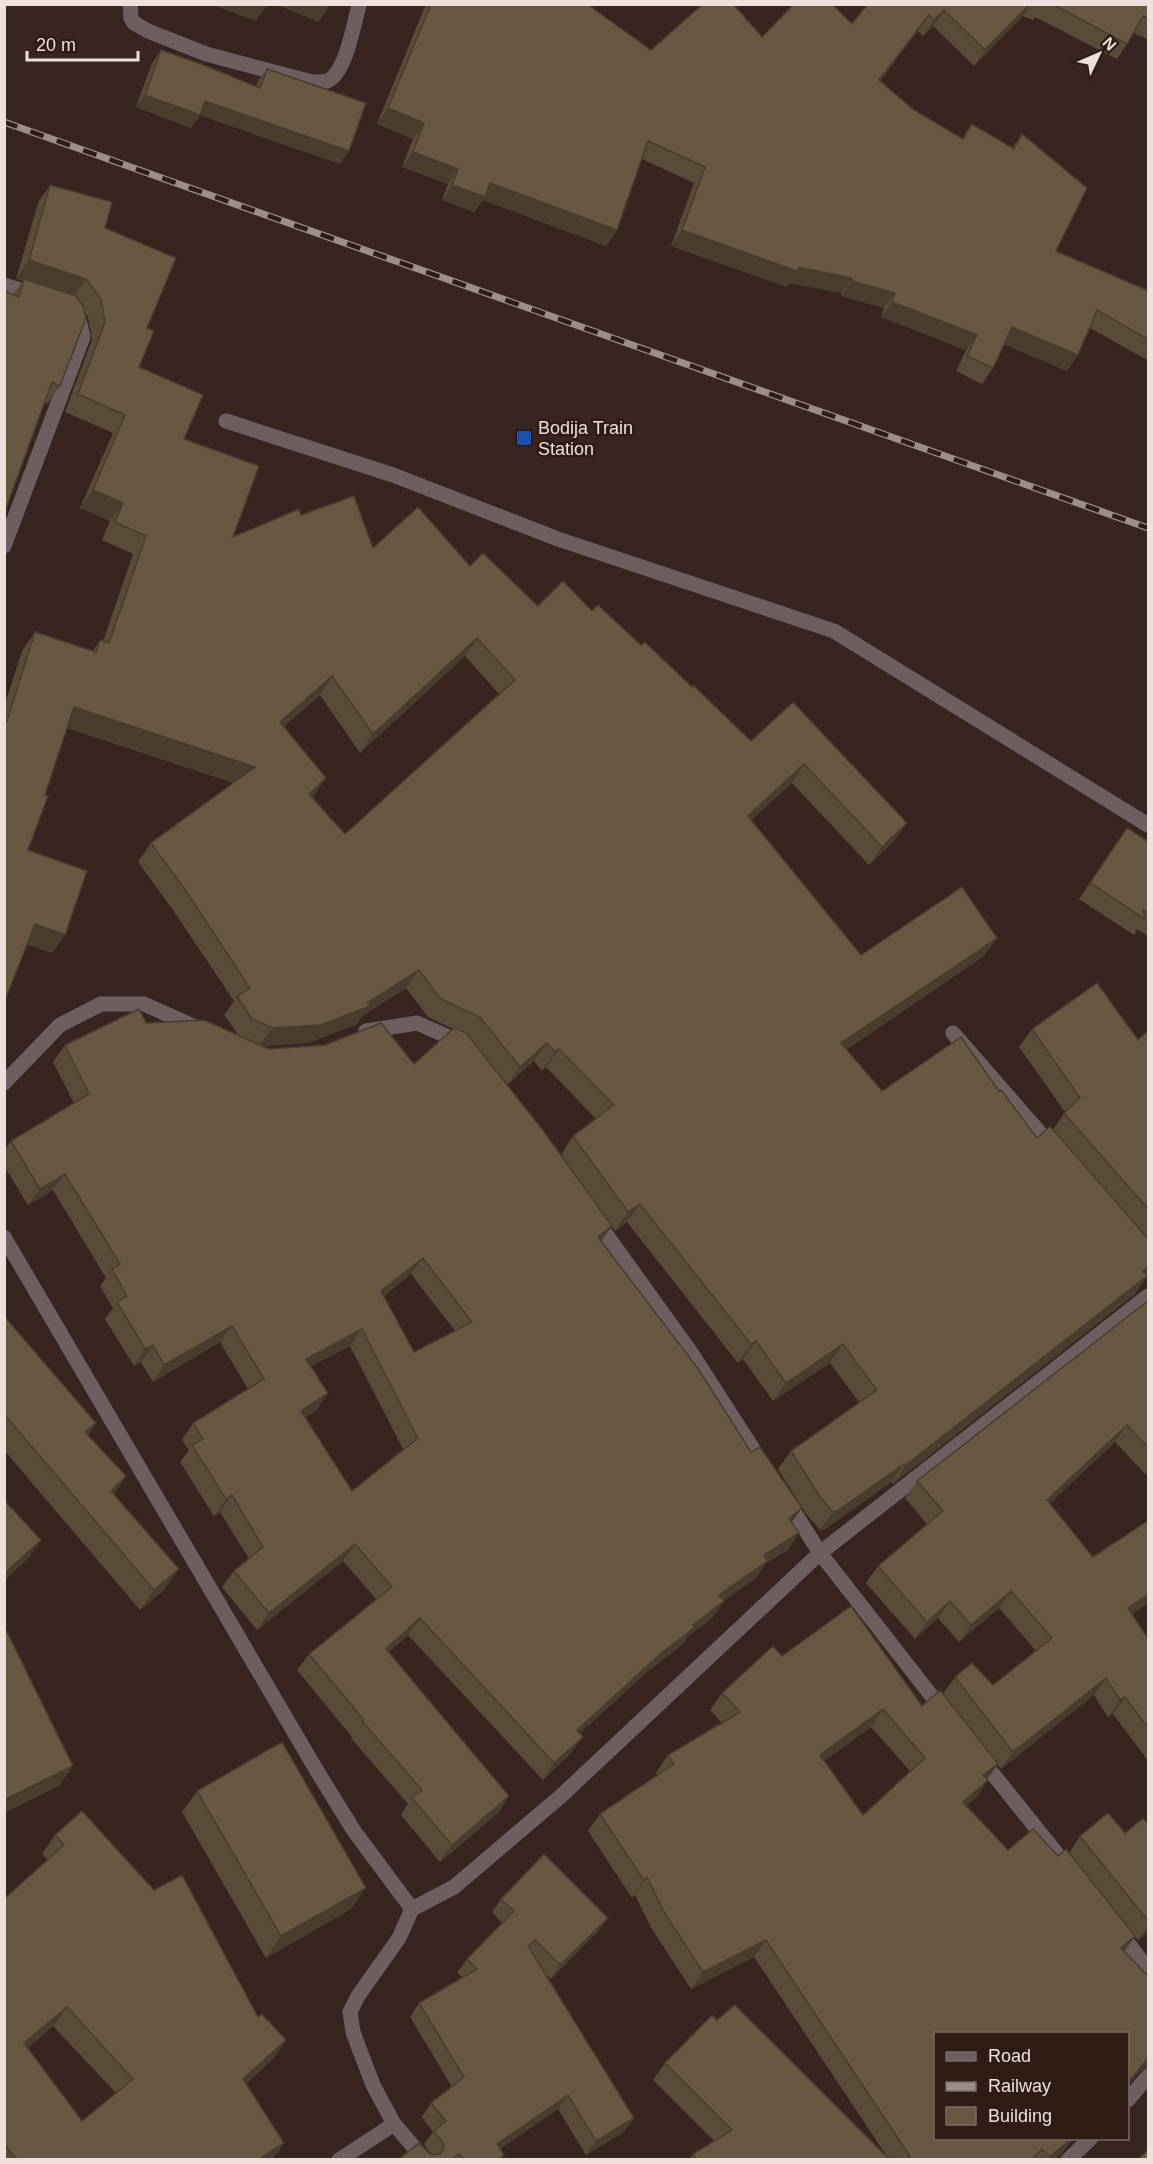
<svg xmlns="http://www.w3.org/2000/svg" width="1153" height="2164" font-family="Arial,sans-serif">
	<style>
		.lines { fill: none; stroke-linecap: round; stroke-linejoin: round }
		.minor { stroke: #6d5f60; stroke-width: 15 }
		.rail-casing { stroke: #9d8e88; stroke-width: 7 }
		.rail { stroke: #2e1c15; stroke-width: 4.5; stroke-dasharray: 14; stroke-linecap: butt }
		.wall { fill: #594b38; fill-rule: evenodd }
		.shaded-wall { fill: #493d2e }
		.building { fill: #685741; stroke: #493d2e; stroke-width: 1.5; fill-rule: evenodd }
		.transit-dot { fill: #1a4fb4; stroke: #2e1c15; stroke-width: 2 }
		.labels { text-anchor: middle; stroke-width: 5; stroke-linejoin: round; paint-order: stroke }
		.poi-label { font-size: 18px; fill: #eee1dc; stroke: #2e1c15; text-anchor: start }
	</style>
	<rect width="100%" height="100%" fill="#38251f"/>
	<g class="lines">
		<path class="minor" d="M 130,4 L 131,18 L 134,23 L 148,31 L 206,54 L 312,82 C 319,82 326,83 331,79 C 347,66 353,26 359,6
			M 4,285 L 36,295
			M 226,421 L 393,475 L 558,539 L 834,631 L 1148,825
			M 4,546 L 83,337 L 79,320 L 73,312
			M 366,1031 L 417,1023 L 460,1042 L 462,1045
			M 953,1033 L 1054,1149
			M 4,1083 L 60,1025 L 101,1004 L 144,1004 L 202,1030
			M 595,1219 L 692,1354 L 764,1466
			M 4,1237 L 317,1771 L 354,1831 L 412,1909 L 399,1938 L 358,1996 L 350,2012 L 353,2032 L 373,2085 L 394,2124 L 425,2160
			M 786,1499 L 820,1553 L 945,1713
			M 980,1758 L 1070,1870
			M 412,1909 L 454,1887 L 561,1796 L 820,1553 L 1148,1296
			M 1117,1929 L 1148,1969
			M 1128,2100 L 1148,2076
			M 339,2160 L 394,2124
			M 1068,2160 L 1091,2138"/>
		<g class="rail-casing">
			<path id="rail" d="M 4,122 L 1148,528"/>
		</g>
		<use href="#rail" class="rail"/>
	</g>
	<path class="wall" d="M 426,4 L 587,4 L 651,50 L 762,37 L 852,24 L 868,4 L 1149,4 L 1149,40 L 1134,33 L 1117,59 L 1035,17 L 1033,20 L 1023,16 L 974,66 L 933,26 L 923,36 L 918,31 L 880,81 L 914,110 L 962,139 L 972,124 L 1012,148 L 1022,134 L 1056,251 L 1149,291 L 1149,361 L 1090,328 L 1078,355 L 1067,371 L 1004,344 L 993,368 L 982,384 L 956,371 L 966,350 L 881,317 L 884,308 L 841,296 L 842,293 L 789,283 L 787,287 L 671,246 L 694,183 L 642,159 L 617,230 L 606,246 L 483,200 L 474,212 L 442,200 L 448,184 L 402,167 L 413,139 L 377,124 Z
		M 161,50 L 256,86 L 258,81 L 267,69 L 340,164 L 200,115 L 191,128 L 136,107 L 152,63 Z
		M 50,185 L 105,228 L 147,328 L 139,367 L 184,439 L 233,537 L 301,515 L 373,548 L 470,566 L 538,606 L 592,611 L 641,645 L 692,687 L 751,741 L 793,702 L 907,823 L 894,841 L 869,865 L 792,783 L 751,820 L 861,955 L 984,956 L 846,1050 L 882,1091 L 999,1091 L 1037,1138 L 1053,1130 L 1065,1112 L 1019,1047 L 1032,1029 L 1138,1040 L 1149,1030 L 1149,1273 L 1146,1275 L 1147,1276 L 1135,1294 L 893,1484 L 891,1482 L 824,1530 L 820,1530 L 807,1515 L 778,1469 L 791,1451 L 859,1402 L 830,1363 L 773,1401 L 743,1359 L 738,1363 L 627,1222 L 615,1231 L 561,1155 L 573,1136 L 596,1119 L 546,1067 L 542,1071 L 534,1061 L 507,1085 L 601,1241 L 792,1523 L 788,1550 L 766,1563 L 756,1578 L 723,1601 L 724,1601 L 712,1618 L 687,1637 L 683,1644 L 647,1672 L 580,1733 L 571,1753 L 543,1780 L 408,1635 L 389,1652 L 509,1796 L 498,1813 L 440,1862 L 401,1815 L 408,1804 L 351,1738 L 352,1737 L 297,1670 L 309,1654 L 376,1599 L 343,1561 L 257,1630 L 222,1587 L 234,1571 L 249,1559 L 220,1512 L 214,1516 L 180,1462 L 189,1450 L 182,1440 L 193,1423 L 248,1389 L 220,1342 L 153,1382 L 141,1362 L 134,1366 L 105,1319 L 113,1308 L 100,1286 L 106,1278 L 53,1190 L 28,1205 L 4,1166 L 4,1151 L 11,1141 L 74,1103 L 53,1062 L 65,1045 L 146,1023 L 236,1034 L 237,1033 L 224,1015 L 234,1001 L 173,910 L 138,862 L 151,843 L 234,783 L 67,728 L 45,795 L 28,850 L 52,953 L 27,944 L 4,1003 L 4,707 L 22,651 L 35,632 L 93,651 L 100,640 L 103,641 L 133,554 L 102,540 L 110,521 L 80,508 L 113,433 L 65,412 L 92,340 L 88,317 L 84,312 L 60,386 L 47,404 L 45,403 L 13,294 L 23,281 L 16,279 L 38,203 ZM 465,656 L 499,694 L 345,834 L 312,797 L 283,727 L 320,695 L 360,753 ZM 406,988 L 428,1017 L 453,1029 L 414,1064 L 269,1049 L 262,1046 L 308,1043 L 357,1024 L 362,1016 ZM 411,1274 L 455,1331 L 414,1352 L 384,1296 ZM 350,1346 L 403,1449 L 352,1491 L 305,1417 L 317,1410 L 311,1366 Z
		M 1149,842 L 1149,937 L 1137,929 L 1134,935 L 1079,899 L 1116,843 Z
		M 1149,1300 L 1149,1478 L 1115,1442 L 1050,1503 L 1132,1614 L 1149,1640 L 1149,1762 L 1113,1714 L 1108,1717 L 1094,1695 L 1001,1769 L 997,1764 L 987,1779 L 988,1780 L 976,1798 L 966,1806 L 1008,1850 L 1058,1856 L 1069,1853 L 1080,1836 L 1125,1833 L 1149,1825 L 1149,1931 L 1138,1940 L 1135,1937 L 1124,1951 L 1149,1977 L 1149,2067 L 1141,2070 L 1128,2085 L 1128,2034 L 936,2139 L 1073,2139 L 1060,2155 L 1055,2160 L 689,2160 L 693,2154 L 714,2141 L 653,2080 L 665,2063 L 717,2020 L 886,2155 L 754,1957 L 691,1989 L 652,1929 L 635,1895 L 632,1898 L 588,1831 L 600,1814 L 658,1775 L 656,1773 L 668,1755 L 722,1723 L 710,1710 L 722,1693 L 782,1656 L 922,1706 L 943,1694 L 955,1677 L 993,1685 L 1036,1651 L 999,1608 L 959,1642 L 938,1618 L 915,1639 L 866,1583 L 878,1566 L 927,1524 L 905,1498 L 917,1481 ZM 871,1727 L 910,1771 L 863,1815 L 824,1761 Z
		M 4,1316 L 96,1423 L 88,1435 L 126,1476 L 114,1494 L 165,1589 L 140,1610 L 4,1450 Z
		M 197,1791 L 351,1909 L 266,1958 L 182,1812 Z
		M 55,1835 L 258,2017 L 286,2040 L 273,2059 L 246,2084 L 284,2143 L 272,2160 L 4,2160 L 4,1899 L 48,1860 L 42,1854 ZM 53,2026 L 116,2093 L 82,2121 L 28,2048 Z
		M 501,1899 L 608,1918 L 598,1931 L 551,1979 L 543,1972 L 634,2118 L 624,2132 L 586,2155 L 558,2109 L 500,2149 L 504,2155 L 501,2160 L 398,2160 L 432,2155 L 424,2144 L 433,2132 L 422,2117 L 431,2103 L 452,2087 L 410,2017 L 419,2003 L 462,1977 L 457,1973 L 467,1959 L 502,1923 L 492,1912 Z"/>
	<path class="shaded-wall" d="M 211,4 L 265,4 L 267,5 L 256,21 Z
		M 275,4 L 323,4 L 329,7 L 318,22 Z
		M 1030,4 L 1031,4 L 1023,16 L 974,66 L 985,50 Z
		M 944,10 L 933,26 L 923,36 L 934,20 Z
		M 929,15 L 918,31 L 868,95 L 879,80 Z
		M 145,95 L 200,115 L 191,128 L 136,107 Z
		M 205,101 L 349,151 L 340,164 L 196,114 Z
		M 388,108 L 424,123 L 413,139 L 377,124 Z
		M 413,152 L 458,169 L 448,184 L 402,167 Z
		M 490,183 L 617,230 L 606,246 L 483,200 L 474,212 L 442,200 L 452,185 Z
		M 682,230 L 852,278 L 842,293 L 789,283 L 787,287 L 671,246 Z
		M 29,260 L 86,279 L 73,297 L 16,279 Z
		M 852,281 L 895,293 L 884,308 L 841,296 Z
		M 892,302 L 977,335 L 966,350 L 881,317 Z
		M 1012,327 L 1078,355 L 1067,371 L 1001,342 Z
		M 93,490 L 123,503 L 110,521 L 80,508 Z
		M 477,638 L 465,656 L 360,753 L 373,734 Z
		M 332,676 L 320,695 L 267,741 L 280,722 Z
		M 74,707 L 255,767 L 242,785 L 61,726 Z
		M 804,764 L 792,783 L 735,834 L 748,816 Z
		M 326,778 L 313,797 L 296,812 L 309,794 Z
		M 907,823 L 894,841 L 869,865 L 882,847 Z
		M 35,924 L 65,935 L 52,953 L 22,942 Z
		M 997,938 L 984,956 L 828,1062 L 841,1043 Z
		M 419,970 L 406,988 L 362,1016 L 357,1024 L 308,1043 L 259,1046 L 272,1028 L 367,1003 Z
		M 547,1043 L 534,1061 L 507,1086 L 520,1067 Z
		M 559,1049 L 546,1067 L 542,1071 L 555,1052 Z
		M 65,1174 L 53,1190 L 28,1205 L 40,1189 Z
		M 640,1204 L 627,1222 L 615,1231 L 628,1212 Z
		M 612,1226 L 600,1243 L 598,1237 Z
		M 423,1258 L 411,1274 L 369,1308 L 381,1291 Z
		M 1149,1266 L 1149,1273 L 1132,1287 L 1147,1276 L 1135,1294 L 893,1484 L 906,1465 Z
		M 232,1326 L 220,1342 L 153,1382 L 164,1365 Z
		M 362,1329 L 350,1346 L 294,1375 L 306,1359 Z
		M 756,1341 L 743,1359 L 738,1363 L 751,1344 Z
		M 843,1344 L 830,1363 L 773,1401 L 786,1383 Z
		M 153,1345 L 141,1362 L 134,1366 L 145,1349 Z
		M 328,1393 L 317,1410 L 289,1428 L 301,1411 Z
		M 96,1423 L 82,1443 L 85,1432 Z
		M 1127,1425 L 1115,1442 L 1035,1517 L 1047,1500 Z
		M 904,1464 L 891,1482 L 824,1530 L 820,1530 L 833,1512 Z
		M 126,1476 L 113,1496 L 111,1491 Z
		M 232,1495 L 220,1512 L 214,1516 L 226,1499 Z
		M 802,1508 L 790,1525 L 789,1519 Z
		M 799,1533 L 788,1550 L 766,1563 L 756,1578 L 707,1612 L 719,1595 L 764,1555 Z
		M 41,1540 L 27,1560 L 4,1581 L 4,1574 Z
		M 355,1544 L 343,1561 L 257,1630 L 269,1613 Z
		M 179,1569 L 165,1589 L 140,1610 L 154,1590 Z
		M 1011,1591 L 999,1608 L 959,1642 L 971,1625 Z
		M 1149,1594 L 1149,1603 L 1116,1625 L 1128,1608 Z
		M 724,1601 L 712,1618 L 687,1637 L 683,1644 L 647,1672 L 565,1747 L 577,1730 L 693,1625 Z
		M 950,1601 L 938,1618 L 915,1639 L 927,1622 Z
		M 420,1618 L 408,1635 L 374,1666 L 386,1649 Z
		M 1106,1678 L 1094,1695 L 1001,1769 L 1013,1752 Z
		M 1125,1697 L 1113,1714 L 1108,1717 L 1120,1700 Z
		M 883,1709 L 871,1727 L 808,1772 L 820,1755 Z
		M 583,1737 L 571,1753 L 543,1780 L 554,1763 Z
		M 998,1764 L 986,1781 L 983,1775 Z
		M 73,1766 L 59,1786 L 4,1813 L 4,1800 Z
		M 988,1780 L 976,1798 L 951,1819 L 963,1802 Z
		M 509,1796 L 498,1813 L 440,1862 L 452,1845 Z
		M 647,1877 L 635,1895 L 632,1898 L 644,1881 Z
		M 366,1888 L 351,1909 L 266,1958 L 281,1936 Z
		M 608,1918 L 598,1931 L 551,1979 L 560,1965 Z
		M 1149,1925 L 1149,1931 L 1138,1940 Z
		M 1135,1936 L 1123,1953 L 1121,1948 Z
		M 766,1940 L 754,1957 L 691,1989 L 703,1972 Z
		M 67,2007 L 53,2026 L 11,2062 L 24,2043 Z
		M 286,2040 L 273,2059 L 230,2098 L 243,2079 Z
		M 1149,2057 L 1149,2067 L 1141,2070 L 1128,2085 L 1128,2081 Z
		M 568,2095 L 558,2109 L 487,2158 L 497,2144 Z
		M 634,2118 L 624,2132 L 586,2155 L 596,2141 Z
		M 1068,2139 L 1073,2139 L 1060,2155 L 1055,2160 L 1048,2160 Z
		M 284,2143 L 272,2160 L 258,2160 Z
		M 1042,2149 L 1035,2160 L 1031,2160 Z"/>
	<path class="building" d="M 431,4 L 587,4 L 651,50 L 703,4 L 733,4 L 762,37 L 794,4 L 832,4 L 852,24 L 868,4 L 1030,4 L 985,50 L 944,10 L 934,20 L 929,15 L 879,80 L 914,110 L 963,139 L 972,124 L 1014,149 L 1022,134 L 1087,188 L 1056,251 L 1149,291 L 1149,340 L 1097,310 L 1078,355 L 1012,327 L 993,368 L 967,356 L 977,335 L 892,302 L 895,293 L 852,281 L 852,278 L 799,267 L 797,271 L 682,230 L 705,167 L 648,141 L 617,230 L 490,183 L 485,197 L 452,185 L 458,169 L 413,152 L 424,123 L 388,108 Z
		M 1052,4 L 1149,4 L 1149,19 L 1143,16 L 1127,44 Z
		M 161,50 L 201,64 L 260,88 L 267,69 L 366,103 L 349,151 L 205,101 L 200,115 L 145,95 Z
		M 50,185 L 112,202 L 105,228 L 176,258 L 147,328 L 154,331 L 139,367 L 203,395 L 184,439 L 259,466 L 233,537 L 299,509 L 301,515 L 354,496 L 373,548 L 418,507 L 470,566 L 483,553 L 538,606 L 563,581 L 592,611 L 598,605 L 641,645 L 645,642 L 692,687 L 694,686 L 751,741 L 793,702 L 907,823 L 882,847 L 804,764 L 748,816 L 861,955 L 962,887 L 997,938 L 841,1043 L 882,1091 L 961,1037 L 999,1091 L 1001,1090 L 1037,1138 L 1050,1126 L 1149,1240 L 1149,1266 L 1143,1271 L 1147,1276 L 906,1465 L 904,1464 L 837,1511 L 833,1512 L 820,1497 L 791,1451 L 877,1390 L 843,1344 L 786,1383 L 756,1341 L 751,1344 L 640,1204 L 628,1212 L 573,1136 L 614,1105 L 559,1049 L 555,1052 L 547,1043 L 520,1067 L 480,1017 L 441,999 L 419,970 L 367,1003 L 370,1006 L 321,1025 L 272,1028 L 248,1017 L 251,1017 L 237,997 L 250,988 L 186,891 L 151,843 L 255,767 L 74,707 L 45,795 L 48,796 L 28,850 L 87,871 L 65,935 L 35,924 L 4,1003 L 4,720 L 7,721 L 35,632 L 96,652 L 100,640 L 109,643 L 146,536 L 115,522 L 123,503 L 93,490 L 125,415 L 78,394 L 105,322 L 101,299 L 86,279 L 29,260 ZM 477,638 L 515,680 L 345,834 L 309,794 L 326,778 L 280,722 L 332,676 L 373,734 Z
		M 24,279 L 76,296 L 83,306 L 86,318 L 60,386 L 52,382 L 4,514 L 4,291 L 19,297 Z
		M 1127,828 L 1149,842 L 1149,914 L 1143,910 L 1145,919 L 1090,883 Z
		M 1097,983 L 1138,1040 L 1149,1030 L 1149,1210 L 1064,1113 L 1080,1098 L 1032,1029 Z
		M 139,1009 L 146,1023 L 204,1020 L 269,1049 L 325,1045 L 381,1023 L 414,1064 L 454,1028 L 466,1033 L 542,1129 L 612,1226 L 598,1237 L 699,1370 L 751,1452 L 760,1447 L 802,1508 L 789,1519 L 799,1533 L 764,1555 L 768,1561 L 719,1595 L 724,1601 L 693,1625 L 695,1627 L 659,1655 L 577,1730 L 583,1737 L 554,1763 L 420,1618 L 386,1649 L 509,1796 L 452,1845 L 412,1798 L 422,1790 L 362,1721 L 364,1720 L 309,1654 L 392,1587 L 355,1544 L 269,1613 L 234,1571 L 263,1547 L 232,1495 L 226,1499 L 192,1445 L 203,1439 L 193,1423 L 264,1379 L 232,1326 L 164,1365 L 153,1345 L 145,1349 L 117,1302 L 127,1296 L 112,1269 L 120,1264 L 65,1174 L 40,1189 L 11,1141 L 89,1094 L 65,1045 ZM 423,1258 L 472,1322 L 414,1352 L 381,1291 ZM 362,1329 L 418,1438 L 352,1491 L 301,1411 L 328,1393 L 306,1359 Z
		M 1149,1300 L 1149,1448 L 1127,1425 L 1047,1500 L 1093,1557 L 1149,1520 L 1149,1594 L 1128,1608 L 1149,1640 L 1149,1729 L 1125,1697 L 1120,1700 L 1106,1678 L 1013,1752 L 955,1677 L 972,1663 L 993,1685 L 1052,1638 L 1011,1591 L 971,1625 L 950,1601 L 927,1622 L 878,1566 L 943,1511 L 917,1481 Z
		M 4,1316 L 96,1423 L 85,1432 L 126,1476 L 111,1491 L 179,1569 L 154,1590 L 4,1414 Z
		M 4,1500 L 41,1540 L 4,1574 Z
		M 851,1606 L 922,1706 L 940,1690 L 998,1764 L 983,1775 L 988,1780 L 963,1802 L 1008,1850 L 1033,1829 L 1058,1856 L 1066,1849 L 1135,1936 L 1121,1948 L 1149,1977 L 1149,2057 L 1134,2075 L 1128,2081 L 1128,2034 L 936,2034 L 936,2139 L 1071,2139 L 1050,2157 L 1042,2149 L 1031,2160 L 906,2160 L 910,2156 L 766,1940 L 703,1972 L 664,1912 L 647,1877 L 644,1881 L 600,1814 L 674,1764 L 668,1755 L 740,1712 L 722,1693 L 773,1646 L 782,1656 ZM 883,1709 L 925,1758 L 863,1815 L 820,1755 Z
		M 4,1630 L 7,1632 L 73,1766 L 4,1800 Z
		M 282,1742 L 366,1888 L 281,1936 L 197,1791 Z
		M 82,1811 L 154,1890 L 182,1875 L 258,2017 L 262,2014 L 286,2040 L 243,2079 L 284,2143 L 258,2160 L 17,2160 L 4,2144 L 4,1899 L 64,1845 L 55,1835 ZM 67,2007 L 133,2079 L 82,2121 L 24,2043 Z
		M 1108,1813 L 1125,1833 L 1143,1818 L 1149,1825 L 1149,1922 L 1080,1836 Z
		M 544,1854 L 608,1918 L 560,1965 L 535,1940 L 528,1946 L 634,2118 L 596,2141 L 568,2095 L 497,2144 L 504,2155 L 498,2160 L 465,2160 L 459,2154 L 452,2160 L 398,2160 L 419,2143 L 431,2155 L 440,2154 L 444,2149 L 444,2144 L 434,2131 L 446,2121 L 431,2103 L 464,2077 L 419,2003 L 477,1969 L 467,1959 L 514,1911 L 501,1899 Z
		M 735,2005 L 890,2160 L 696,2160 L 693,2154 L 732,2130 L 665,2063 L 712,2015 L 717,2020 Z
		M 1149,2149 L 1149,2160 L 1137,2160 Z"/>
	<rect class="transit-dot" x="516" y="430" width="16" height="16" rx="3"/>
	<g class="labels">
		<g class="poi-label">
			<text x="538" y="434">Bodija Train<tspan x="538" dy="21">Station</tspan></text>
		</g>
	</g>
	<rect width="1153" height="2164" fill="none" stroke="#eee1dc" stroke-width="12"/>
	<rect x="934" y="2032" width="195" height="108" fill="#2e1c15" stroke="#7b6b65" stroke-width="1.5"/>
	<rect x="946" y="2052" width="30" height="9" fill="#6d5f60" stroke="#7b6b65" stroke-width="1.5"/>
	<text x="988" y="2062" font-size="18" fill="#eee1dc">Road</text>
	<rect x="946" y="2082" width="30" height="9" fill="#9d8e88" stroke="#7b6b65" stroke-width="1.5"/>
	<text x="988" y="2092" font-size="18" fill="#eee1dc">Railway</text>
	<rect x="946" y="2107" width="30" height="18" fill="#685741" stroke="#7b6b65" stroke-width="1.5"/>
	<text x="988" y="2122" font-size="18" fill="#eee1dc">Building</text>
	<g transform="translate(1099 54) rotate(46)" stroke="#2e1c15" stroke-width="4.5" paint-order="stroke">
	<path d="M0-4.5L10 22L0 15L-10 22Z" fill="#eee1dc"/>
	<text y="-9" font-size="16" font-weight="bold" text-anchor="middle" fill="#eee1dc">N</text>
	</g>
	<path d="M27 51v9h111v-9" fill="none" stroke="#eee1dc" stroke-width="3"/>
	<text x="36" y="51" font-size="18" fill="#eee1dc" stroke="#2e1c15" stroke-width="4.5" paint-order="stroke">20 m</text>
</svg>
